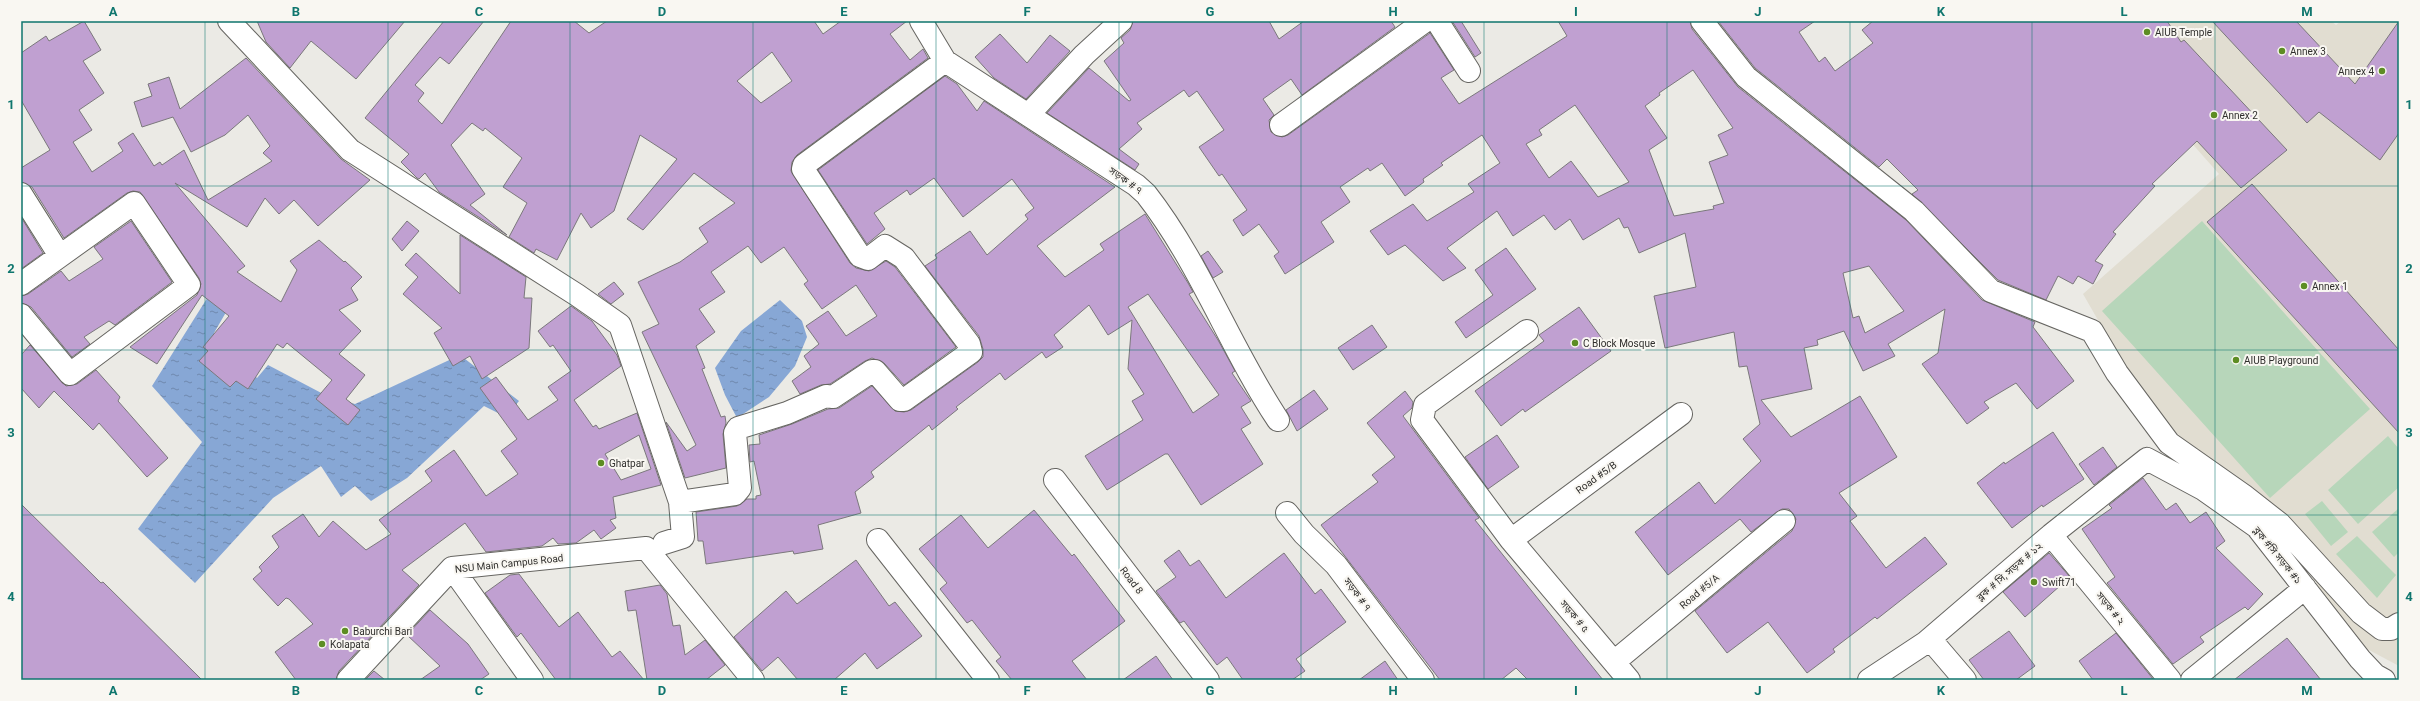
<svg xmlns="http://www.w3.org/2000/svg" width="2420" height="701" font-family="Roboto,'Noto Sans Bengali',sans-serif">
	<style>
		.built { fill: #e1ddd1 }
		.grass { fill: #b7d6ba }
		.water { fill: url(#water-ripples) }
		.building { fill: #c0a0d1; stroke: #7b787c; fill-rule: evenodd }
		.lines { fill: none; stroke-linecap: round; stroke-linejoin: round }
		.minor-casing { stroke: #666561; stroke-width: 24 }
		.minor { stroke: #fff; stroke-width: 22 }
		.grid { fill: none; stroke: #0f766e; stroke-width: 1; stroke-opacity: 0.55 }
		.poi-dot { fill: #5d8d23; stroke: #f9f7f2; stroke-width: 1.5 }
		.labels { text-anchor: middle; stroke-width: 4; stroke-linejoin: round; paint-order: stroke }
		.poi-label { font-size: 10px; fill: #2f2e2c; stroke: #f9f7f2; text-anchor: start }
		.street-label { font-size: 10px; fill: #2f2e2c; stroke: #f9f7f2 }
		.neatline { fill: none; stroke: #0f766e; stroke-width: 1.5 }
		.grid-label { font-size: 13px; text-anchor: middle; font-weight: bold; fill: #0f766e }
	</style>
	<defs>
		<pattern id="water-ripples" width="26" height="14" patternUnits="userSpaceOnUse"><rect width="26" height="14" fill="#87a7d5"/><path d="M2 4q2-2 4 0t4 0M15 11q2-2 4 0t4 0" fill="none" stroke="#6f88ad"/></pattern>
	</defs>
	<rect width="100%" height="100%" fill="#ebeae5"/>
	<path class="built" d="M 2120,21 L 2331,21 L 2336,25 L 2341,21 L 2399,21 L 2399,666 L 2354,642 L 2282,529 L 2164,435 L 2083,294 L 2219,174 L 2134,78 Z"/>
	<path class="grass" d="M 2202,221 L 2370,409 L 2270,498 L 2102,311 Z
		M 2388,436 L 2399,449 L 2399,487 L 2358,524 L 2328,490 Z
		M 2322,501 L 2348,532 L 2331,546 L 2305,514 Z
		M 2399,508 L 2399,552 L 2394,557 L 2372,532 Z
		M 2357,536 L 2396,575 L 2377,598 L 2336,554 Z"/>
	<path class="water" d="M 221,276 L 240,288 L 214,333 L 257,378 L 268,365 L 329,397 L 355,404 L 460,355 L 519,401 L 506,417 L 484,406 L 407,478 L 371,501 L 355,486 L 341,497 L 321,466 L 273,498 L 195,583 L 138,529 L 202,442 L 152,386 Z
		M 780,300 L 802,321 L 807,337 L 795,366 L 769,397 L 737,418 L 725,395 L 715,368 L 741,331 Z"/>
	<path class="building" d="M 84,21 L 101,50 L 83,61 L 104,93 L 79,110 L 92,130 L 73,142 L 92,172 L 123,151 L 118,143 L 133,133 L 154,166 L 160,162 L 162,165 L 184,150 L 208,200 L 272,161 L 263,153 L 270,146 L 248,115 L 225,135 L 191,152 L 173,117 L 142,127 L 134,102 L 152,96 L 148,84 L 169,77 L 180,109 L 246,58 L 341,159 L 370,180 L 318,226 L 294,200 L 279,214 L 265,198 L 247,227 L 175,183 L 245,266 L 237,272 L 281,302 L 297,270 L 290,261 L 319,240 L 344,262 L 345,261 L 362,277 L 351,288 L 358,300 L 339,310 L 361,331 L 339,354 L 365,375 L 346,399 L 360,410 L 348,425 L 316,399 L 332,380 L 287,343 L 283,348 L 277,344 L 248,389 L 236,381 L 230,387 L 199,361 L 208,351 L 203,347 L 229,316 L 202,295 L 157,364 L 130,347 L 197,295 L 201,284 L 199,278 L 140,192 L 133,191 L 127,193 L 64,238 L 32,187 L 21,182 L 21,168 L 50,150 L 21,100 L 21,53 L 46,36 L 49,41 Z
		M 257,21 L 405,21 L 356,79 L 311,41 L 290,68 L 266,42 Z
		M 444,21 L 484,21 L 449,64 L 440,57 L 415,85 L 424,93 L 418,101 L 442,124 L 511,21 L 574,21 L 589,33 L 607,21 L 814,21 L 823,34 L 841,21 L 907,21 L 890,34 L 910,60 L 923,49 L 928,58 L 797,155 L 792,162 L 791,171 L 850,263 L 856,268 L 869,271 L 886,261 L 895,267 L 956,347 L 904,385 L 884,363 L 872,358 L 865,361 L 830,384 L 821,385 L 800,394 L 792,381 L 811,367 L 804,356 L 819,344 L 806,326 L 828,311 L 846,336 L 877,316 L 856,285 L 822,309 L 804,284 L 808,281 L 784,247 L 761,263 L 748,246 L 711,272 L 725,292 L 699,309 L 715,332 L 696,346 L 705,368 L 702,369 L 721,417 L 725,416 L 726,423 L 723,434 L 726,468 L 685,478 L 666,422 L 687,451 L 696,445 L 642,332 L 659,324 L 638,282 L 680,262 L 708,242 L 699,228 L 735,203 L 694,173 L 643,230 L 627,219 L 677,159 L 640,135 L 614,211 L 591,228 L 581,213 L 557,260 L 536,249 L 534,253 L 509,237 L 527,203 L 503,187 L 522,158 L 485,128 L 483,131 L 472,123 L 451,145 L 485,194 L 470,205 L 507,235 L 439,192 L 425,173 L 419,179 L 417,178 L 401,162 L 409,154 L 365,118 ZM 772,52 L 792,81 L 761,103 L 737,81 Z
		M 1133,21 L 1269,21 L 1279,39 L 1304,21 L 1391,21 L 1395,27 L 1302,95 L 1291,79 L 1263,99 L 1274,115 L 1269,120 L 1271,132 L 1282,137 L 1288,135 L 1430,33 L 1454,70 L 1441,78 L 1459,104 L 1567,36 L 1558,21 L 1690,21 L 1692,29 L 1738,87 L 1906,220 L 1982,300 L 2035,322 L 2033,327 L 2074,381 L 2037,409 L 2016,383 L 1984,402 L 1989,408 L 1967,424 L 1922,364 L 1938,353 L 1945,309 L 1888,344 L 1895,356 L 1863,371 L 1844,331 L 1817,340 L 1818,345 L 1804,348 L 1812,389 L 1761,400 L 1791,437 L 1860,396 L 1897,457 L 1839,493 L 1857,516 L 1850,521 L 1886,568 L 1925,537 L 1947,564 L 1877,619 L 1875,617 L 1833,649 L 1835,652 L 1807,673 L 1768,622 L 1727,653 L 1695,611 L 1792,531 L 1796,519 L 1789,509 L 1782,509 L 1751,532 L 1740,519 L 1668,575 L 1635,532 L 1699,482 L 1715,504 L 1761,461 L 1743,439 L 1760,424 L 1747,366 L 1739,367 L 1734,332 L 1665,348 L 1654,296 L 1696,287 L 1685,233 L 1639,253 L 1628,227 L 1624,228 L 1619,218 L 1583,240 L 1570,219 L 1555,230 L 1544,215 L 1513,236 L 1497,211 L 1447,248 L 1466,268 L 1443,281 L 1405,245 L 1388,255 L 1370,231 L 1413,204 L 1427,221 L 1474,192 L 1468,184 L 1500,163 L 1482,135 L 1441,163 L 1443,165 L 1423,179 L 1424,182 L 1405,196 L 1382,163 L 1370,171 L 1368,168 L 1340,187 L 1350,202 L 1321,222 L 1334,242 L 1285,274 L 1274,256 L 1279,252 L 1259,224 L 1243,236 L 1233,220 L 1247,210 L 1222,174 L 1219,176 L 1199,147 L 1224,130 L 1197,91 L 1189,97 L 1184,90 L 1137,123 L 1142,129 L 1119,149 L 1139,164 L 1135,170 L 1047,113 L 1089,68 L 1129,101 L 1131,100 L 1104,61 L 1124,43 L 1121,38 L 1130,30 ZM 1693,70 L 1733,128 L 1718,135 L 1728,155 L 1709,162 L 1724,203 L 1713,206 L 1714,209 L 1674,216 L 1649,150 L 1667,138 L 1645,106 L 1660,95 L 1659,93 ZM 1575,105 L 1629,182 L 1598,197 L 1571,161 L 1549,178 L 1526,144 L 1542,135 L 1539,130 ZM 1869,266 L 1904,311 L 1865,333 L 1859,316 L 1853,318 L 1843,273 Z
		M 1452,21 L 1461,21 L 1481,53 L 1475,57 Z
		M 1718,21 L 1815,21 L 1799,32 L 1819,62 L 1825,57 L 1835,71 L 1873,43 L 1862,30 L 1873,21 L 2167,21 L 2181,42 L 2184,40 L 2287,150 L 2241,188 L 2197,141 L 2152,184 L 2155,186 L 2113,232 L 2116,234 L 2095,261 L 2103,265 L 2093,284 L 2078,276 L 2073,284 L 2058,276 L 2046,300 L 1998,280 L 1912,194 L 1918,190 L 1887,159 L 1879,167 L 1755,68 Z
		M 2212,21 L 2296,21 L 2355,84 L 2399,21 L 2399,133 L 2380,160 L 2319,112 L 2307,123 Z
		M 1000,34 L 1027,63 L 1050,35 L 1070,51 L 1026,99 L 994,78 L 975,57 Z
		M 945,76 L 957,84 L 977,111 L 984,101 L 1115,187 L 1037,246 L 1065,277 L 1104,250 L 1100,244 L 1145,214 L 1188,283 L 1193,292 L 1189,294 L 1218,340 L 1235,371 L 1232,373 L 1251,401 L 1241,407 L 1251,423 L 1241,429 L 1263,464 L 1201,505 L 1168,454 L 1165,454 L 1107,490 L 1085,456 L 1143,420 L 1132,401 L 1144,394 L 1128,369 L 1132,320 L 1108,335 L 1089,305 L 1054,335 L 1063,347 L 1046,358 L 1042,352 L 1005,380 L 1000,373 L 956,407 L 958,409 L 932,430 L 929,425 L 871,472 L 874,477 L 855,492 L 861,513 L 818,525 L 823,549 L 794,554 L 793,551 L 706,564 L 703,541 L 698,541 L 696,512 L 737,506 L 747,499 L 756,499 L 756,496 L 761,495 L 754,461 L 750,462 L 749,445 L 760,444 L 759,435 L 792,424 L 828,409 L 839,408 L 872,386 L 895,411 L 904,412 L 911,410 L 978,362 L 983,357 L 983,349 L 979,336 L 925,266 L 937,258 L 935,255 L 970,231 L 987,255 L 1028,219 L 1025,215 L 1034,208 L 1012,179 L 963,217 L 934,178 L 910,195 L 907,190 L 874,213 L 885,229 L 867,244 L 818,170 ZM 1148,294 L 1219,395 L 1193,413 L 1128,307 Z
		M 2252,184 L 2399,350 L 2399,433 L 2207,222 Z
		M 21,217 L 43,253 L 21,269 Z
		M 131,221 L 172,282 L 115,325 L 109,321 L 84,337 L 90,344 L 72,357 L 31,307 L 21,303 L 21,296 L 28,294 L 61,271 L 69,281 L 103,259 L 94,247 Z
		M 407,221 L 419,231 L 402,251 L 392,239 Z
		M 460,235 L 526,277 L 524,298 L 532,298 L 529,348 L 482,379 L 470,356 L 453,366 L 434,333 L 442,328 L 403,294 L 418,277 L 405,265 L 416,253 L 460,294 Z
		M 1506,248 L 1536,289 L 1466,338 L 1455,322 L 1493,295 L 1475,270 Z
		M 1208,251 L 1223,272 L 1213,278 L 1201,256 Z
		M 614,282 L 624,294 L 611,304 L 598,294 Z
		M 571,306 L 592,321 L 617,355 L 621,366 L 574,400 L 593,427 L 596,425 L 599,429 L 637,413 L 661,485 L 613,497 L 616,518 L 610,520 L 616,528 L 601,539 L 594,530 L 576,543 L 558,544 L 553,538 L 542,546 L 486,552 L 465,523 L 402,570 L 419,585 L 339,671 L 336,680 L 296,680 L 275,652 L 313,624 L 289,599 L 286,598 L 278,606 L 253,579 L 262,571 L 259,567 L 279,547 L 272,536 L 303,514 L 319,537 L 333,521 L 366,550 L 391,534 L 379,520 L 432,481 L 425,471 L 454,450 L 486,496 L 518,474 L 501,451 L 517,439 L 480,388 L 496,377 L 528,420 L 558,400 L 548,387 L 571,371 L 553,345 L 550,347 L 538,331 ZM 639,435 L 651,469 L 621,480 L 605,454 Z
		M 1579,307 L 1611,351 L 1525,412 L 1523,409 L 1501,426 L 1475,391 L 1544,341 L 1539,335 Z
		M 1372,325 L 1387,347 L 1353,370 L 1338,348 Z
		M 30,345 L 66,386 L 77,384 L 96,370 L 120,397 L 118,401 L 168,458 L 147,477 L 99,423 L 93,430 L 54,391 L 39,408 L 21,388 L 21,355 Z
		M 1314,390 L 1328,409 L 1297,431 L 1286,410 Z
		M 1405,391 L 1413,402 L 1412,408 L 1403,416 L 1479,518 L 1475,520 L 1603,680 L 1528,680 L 1516,668 L 1501,680 L 1440,680 L 1321,525 L 1378,482 L 1372,475 L 1395,457 L 1367,423 Z
		M 2053,432 L 2084,479 L 2043,507 L 2042,505 L 2012,528 L 1977,483 L 2004,462 L 2005,464 Z
		M 1497,435 L 1519,467 L 1488,489 L 1465,457 Z
		M 2103,447 L 2117,467 L 2094,485 L 2079,464 Z
		M 2143,478 L 2166,510 L 2176,503 L 2190,523 L 2206,512 L 2225,541 L 2216,548 L 2263,594 L 2248,610 L 2245,607 L 2200,637 L 2204,642 L 2173,664 L 2107,583 L 2115,577 L 2082,529 L 2112,508 L 2109,505 Z
		M 21,504 L 101,583 L 103,582 L 202,680 L 21,680 Z
		M 1034,510 L 1072,556 L 1074,554 L 1125,621 L 1072,661 L 1087,680 L 1012,680 L 996,661 L 1001,657 L 972,620 L 967,623 L 940,589 L 947,583 L 919,549 L 961,515 L 988,548 Z
		M 1179,550 L 1190,566 L 1199,560 L 1226,598 L 1284,553 L 1315,594 L 1321,589 L 1346,622 L 1296,659 L 1305,671 L 1292,680 L 1243,680 L 1227,657 L 1217,665 L 1184,621 L 1180,623 L 1156,591 L 1176,577 L 1164,561 Z
		M 2049,553 L 2070,577 L 2025,617 L 2003,592 Z
		M 856,560 L 889,606 L 895,602 L 922,636 L 877,669 L 865,653 L 834,680 L 798,680 L 778,657 L 762,671 L 734,637 L 786,591 L 797,604 Z
		M 519,574 L 559,627 L 578,612 L 612,657 L 620,651 L 644,680 L 556,680 L 521,633 L 517,637 L 485,593 L 510,575 Z
		M 660,585 L 667,594 L 673,626 L 680,625 L 685,655 L 705,640 L 725,665 L 706,680 L 647,680 L 636,610 L 628,611 L 625,591 Z
		M 430,610 L 468,644 L 489,674 L 480,680 L 420,680 L 440,666 L 407,635 Z
		M 2009,631 L 2035,666 L 2016,680 L 1984,680 L 1969,660 Z
		M 2116,633 L 2153,679 L 2093,680 L 2079,661 Z
		M 2287,638 L 2321,680 L 2234,680 Z
		M 1156,656 L 1173,680 L 1123,680 Z
		M 1385,661 L 1398,680 L 1359,680 Z
		M 374,671 L 385,680 L 365,680 Z"/>
	<g class="lines">
		<g class="minor-casing">
			<path id="minor" d="M 229,21 L 350,150 L 577,295 L 620,325 L 680,502 L 683,537 L 664,543
				M 921,21 L 945,61 L 1136,185 L 1146,194 C 1200,263 1230,348 1278,420
				M 1437,21 L 1469,71
				M 1702,21 L 1746,77 L 1914,211 L 1991,291 L 2092,331 L 2117,373 L 2169,443 L 2243,495 L 2280,524 L 2361,613 L 2382,629 L 2391,629 L 2399,624
				M 1029,114 L 1084,55 L 1121,21
				M 1281,125 L 1425,21
				M 21,194 L 60,256 L 21,284
				M 21,315 L 70,374 L 189,285 L 134,203 L 60,256
				M 1527,331 L 1425,405 L 1422,420 L 1511,540 L 1629,680
				M 1055,480 L 1208,680
				M 680,502 L 735,494 L 740,488 L 735,433 L 738,428 L 787,413 L 826,396 L 833,397 L 872,371 L 875,371 L 900,400 L 904,400 L 971,352 L 969,344 L 904,258 L 885,246 L 868,259 L 860,256 L 803,169 L 804,165 L 945,61
				M 1287,513 L 1304,534 L 1336,565 L 1423,680
				M 2051,535 L 2170,680
				M 878,540 L 988,680
				M 1511,540 L 1681,414
				M 452,568 L 532,680
				M 1930,639 L 1965,680
				M 1614,662 L 1784,521
				M 348,680 L 452,568 L 646,548 L 753,680
				M 1869,680 L 1925,643 L 2051,535 L 2147,459 L 2203,489 L 2257,527 L 2360,659 L 2375,675 L 2384,680
				M 2192,680 L 2305,588"/>
		</g>
		<use href="#minor" class="minor"/>
	</g>
	<path class="grid" d="M 205,21 L 205,680M 388,21 L 388,680M 570,21 L 570,680M 753,21 L 753,680M 936,21 L 936,680M 1119,21 L 1119,680M 1301,21 L 1301,680M 1484,21 L 1484,680M 1667,21 L 1667,680M 1850,21 L 1850,680M 2032,21 L 2032,680M 2215,21 L 2215,680M 21,186 L 2399,186M 21,350 L 2399,350M 21,515 L 2399,515"/>
	<g class="poi-dot">
		<circle cx="2147" cy="32" r="4"/>
		<circle cx="2282" cy="51" r="4"/>
		<circle cx="2382" cy="71" r="4"/>
		<circle cx="2214" cy="115" r="4"/>
		<circle cx="2304" cy="286" r="4"/>
		<circle cx="1575" cy="343" r="4"/>
		<circle cx="2236" cy="360" r="4"/>
		<circle cx="601" cy="463" r="4"/>
		<circle cx="2034" cy="582" r="4"/>
		<circle cx="345" cy="631" r="4"/>
		<circle cx="322" cy="644" r="4"/>
	</g>
	<g class="labels">
		<g class="poi-label">
			<text x="2155" y="36">AIUB Temple</text>
			<text x="2290" y="55">Annex 3</text>
			<text x="2374" y="75" text-anchor="end">Annex 4</text>
			<text x="2222" y="119">Annex 2</text>
			<text x="2312" y="290">Annex 1</text>
			<text x="1583" y="347">C Block Mosque</text>
			<text x="2244" y="364">AIUB Playground</text>
			<text x="609" y="467">Ghatpar</text>
			<text x="2042" y="586">Swift71</text>
			<text x="353" y="635">Baburchi Bari</text>
			<text x="330" y="648">Kolapata</text>
		</g>
		<g class="street-label">
			<text transform="translate(1126 180) rotate(36)" y="4">সড়ক # ৭</text>
			<text transform="translate(1596 477) rotate(-36)" y="4">Road #5/B</text>
			<text transform="translate(2278 555) rotate(51)" y="4">ব্লক #সি সড়ক #১</text>
			<text transform="translate(509 563) rotate(-6)" y="4">NSU Main Campus Road</text>
			<text transform="translate(2009 571) rotate(-41)" y="4">ব্লক # সি, সড়ক # ১২</text>
			<text transform="translate(1132 580) rotate(53)" y="4">Road 8</text>
			<text transform="translate(1699 591) rotate(-40)" y="4">Road #5/A</text>
			<text transform="translate(1358 594) rotate(53)" y="4">সড়ক # ৭</text>
			<text transform="translate(2111 608) rotate(51)" y="4">সড়ক # ২</text>
			<text transform="translate(1575 616) rotate(50)" y="4">সড়ক # ৫</text>
		</g>
	</g>
	<rect width="2420" height="701" fill="none" stroke="#f9f7f2" stroke-width="44"/>
	<rect x="22" y="22" width="2376" height="657" class="neatline"/>
	<g class="grid-label">
		<text x="113" y="16">A</text>
		<text x="296" y="16">B</text>
		<text x="479" y="16">C</text>
		<text x="662" y="16">D</text>
		<text x="844" y="16">E</text>
		<text x="1027" y="16">F</text>
		<text x="1210" y="16">G</text>
		<text x="1393" y="16">H</text>
		<text x="1576" y="16">I</text>
		<text x="1758" y="16">J</text>
		<text x="1941" y="16">K</text>
		<text x="2124" y="16">L</text>
		<text x="2307" y="16">M</text>
		<text x="11" y="109">1</text>
		<text x="2409" y="109">1</text>
		<text x="11" y="273">2</text>
		<text x="2409" y="273">2</text>
		<text x="11" y="437">3</text>
		<text x="2409" y="437">3</text>
		<text x="11" y="601">4</text>
		<text x="2409" y="601">4</text>
		<text x="113" y="695">A</text>
		<text x="296" y="695">B</text>
		<text x="479" y="695">C</text>
		<text x="662" y="695">D</text>
		<text x="844" y="695">E</text>
		<text x="1027" y="695">F</text>
		<text x="1210" y="695">G</text>
		<text x="1393" y="695">H</text>
		<text x="1576" y="695">I</text>
		<text x="1758" y="695">J</text>
		<text x="1941" y="695">K</text>
		<text x="2124" y="695">L</text>
		<text x="2307" y="695">M</text>
	</g>
</svg>
